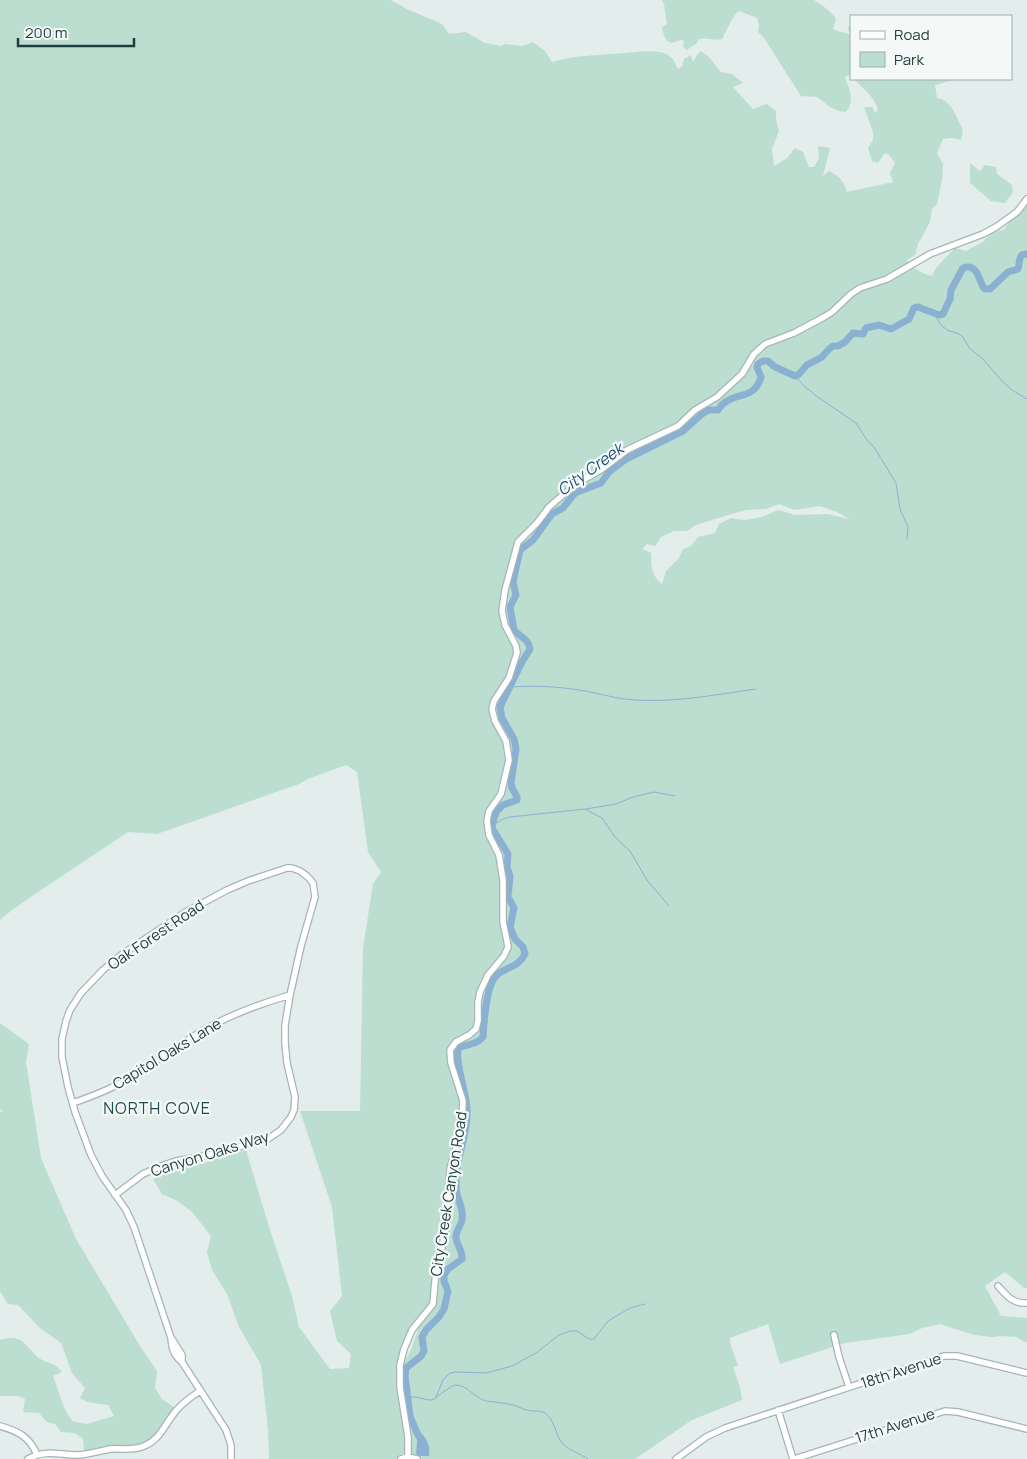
<svg xmlns="http://www.w3.org/2000/svg" width="1027" height="1459" font-family="Manrope,sans-serif">
	<style>
		.green { fill: #bcded0; fill-rule: evenodd }
		.water { fill: #8bb1d2 }
		.lines { fill: none; stroke-linecap: round; stroke-linejoin: round }
		.stream { stroke: #8bb1d2; stroke-width: 1 }
		.river { stroke: #8bb1d2; stroke-width: 7 }
		.minor-casing { stroke: #a5b5b5; stroke-width: 8 }
		.minor { stroke: #fff; stroke-width: 5.5 }
		.labels { text-anchor: middle; stroke-width: 4.5; stroke-linejoin: round; paint-order: stroke }
		.street-label { font-size: 15px; fill: #223d3f; stroke: #f4f9f8 }
		.water-label { font-size: 16px; font-style: italic; fill: #1c4d7b; stroke: #f4f9f8 }
		.neighbourhood-label { font-size: 16px; letter-spacing: 1px; fill: #1e4d51; stroke: #f4f9f8 }
	</style>
	<rect width="100%" height="100%" fill="#e3edec"/>
	<path class="green" d="M 0,0 L 391,0 L 407,9 L 442,24 L 449,34 L 466,32 L 485,43 L 501,46 L 505,44 L 522,46 L 533,42 L 545,51 L 552,62 C 575,55 601,55 625,53 C 636,52 648,50 660,52 C 671,54 674,60 678,69 L 682,67 L 684,59 L 691,55 L 693,62 L 697,55 L 701,51 L 708,56 L 721,72 L 732,74 L 743,83 L 733,87 L 753,109 L 767,104 L 776,111 L 776,119 L 779,131 L 772,149 L 774,166 L 787,158 L 795,148 L 803,152 L 809,167 L 814,167 L 819,158 L 818,146 L 830,148 L 823,176 L 829,171 C 840,176 844,182 847,192 L 893,182 L 890,173 L 895,163 L 889,155 L 885,153 L 878,163 L 872,161 L 868,148 L 873,140 L 873,132 L 864,107 L 872,107 L 875,113 L 878,110 C 875,97 862,88 854,79 L 957,79 L 935,85 L 937,98 C 951,99 957,118 963,130 L 961,140 L 952,138 L 943,139 L 937,153 L 943,164 L 942,180 L 937,204 L 932,209 L 930,222 L 918,244 L 915,255 L 907,260 C 914,269 921,273 932,276 C 937,264 947,257 955,248 L 966,251 L 983,242 L 992,231 L 1004,230 L 1011,219 L 1027,204 L 1027,1288 L 1024,1288 L 1005,1272 L 985,1286 L 1001,1316 L 1027,1318 L 1027,1342 L 1024,1342 L 1017,1337 L 1001,1336 L 992,1337 L 974,1335 L 940,1324 L 922,1328 L 910,1334 L 845,1343 L 780,1364 L 768,1324 L 730,1338 L 731,1346 L 738,1366 L 733,1367 L 740,1387 L 742,1400 L 692,1420 L 635,1459 L 269,1459 L 268,1430 L 261,1365 L 239,1327 L 227,1294 L 212,1270 L 207,1252 L 211,1236 L 192,1212 L 178,1201 L 162,1194 L 153,1179 L 167,1172 L 203,1163 L 219,1158 L 246,1150 L 270,1230 L 292,1296 L 299,1327 L 330,1369 L 349,1368 L 351,1354 L 337,1341 L 330,1311 L 342,1296 L 332,1207 L 300,1111 L 360,1111 L 363,948 L 373,884 L 381,872 L 368,852 L 357,772 L 346,765 L 308,779 L 299,784 L 157,834 L 128,832 L 38,892 L 12,910 L 0,920 ZM 779,504 L 794,510 L 820,506 L 837,512 L 849,519 L 828,514 L 795,515 L 778,510 L 762,517 L 745,520 L 731,518 L 719,524 L 715,533 L 698,537 L 691,546 L 683,549 L 679,558 L 666,571 L 662,584 C 650,573 652,568 651,553 L 642,549 L 647,544 L 655,546 L 661,537 L 674,531 L 687,531 L 696,525 L 722,517 L 746,510 L 766,509 ZM 412,1325 L 418,1330 C 413,1342 413,1350 405,1360 L 399,1359 L 403,1345 ZM 414,1427 C 423,1434 428,1440 430,1451 L 421,1456 L 416,1454 L 417,1442 L 414,1431 Z
		M 662,0 L 814,0 L 827,9 L 836,18 L 833,29 C 839,33 844,31 850,35 L 848,28 L 851,24 L 851,76 L 848,75 L 845,78 C 850,90 855,101 846,112 L 839,111 L 830,107 L 817,97 L 801,96 L 764,38 L 758,32 L 759,25 L 757,18 L 739,11 C 730,19 728,29 722,39 C 714,41 706,37 699,39 L 696,44 L 686,50 L 683,46 L 684,41 L 681,40 L 671,43 C 665,41 663,33 662,27 L 667,24 L 664,4 Z
		M 970,163 L 980,171 L 985,165 L 996,167 L 997,174 L 1012,185 L 1013,192 L 1005,203 L 991,201 L 970,183 Z
		M 0,1023 L 29,1044 L 26,1062 L 41,1158 L 76,1239 L 140,1346 L 157,1371 L 155,1388 L 162,1399 L 174,1407 L 156,1434 L 145,1442 L 130,1446 L 107,1446 L 84,1451 L 83,1439 L 75,1433 L 61,1432 L 55,1424 L 47,1422 L 39,1413 L 23,1412 L 25,1399 L 18,1396 L 0,1396 L 0,1340 C 24,1333 24,1346 39,1358 C 48,1365 52,1360 62,1372 L 53,1376 L 65,1410 L 72,1421 L 87,1424 L 114,1416 L 108,1405 L 87,1402 L 80,1398 L 85,1388 L 72,1373 L 61,1343 L 40,1328 L 18,1305 L 8,1304 L 0,1291 L 0,1112 L 3,1111 L 0,1109 Z"/>
	<path class="water" d="M 414,1426 C 423,1434 432,1443 429,1456 L 419,1456 L 416,1454 L 417,1441 L 414,1431 Z"/>
	<g class="lines">
		<path class="stream" d="M 935,314 L 940,324 L 947,330 L 959,334 L 963,337 L 970,349 L 982,358 L 1002,381 L 1012,390 L 1027,399
			M 795,376 L 804,386 L 819,398 L 856,423 L 867,440 L 874,447 L 896,483 L 900,509 L 908,527 L 907,539
			M 511,687 C 539,685 567,687 595,693 C 605,695 615,698 625,699 C 669,704 713,695 756,689
			M 586,809 L 616,804 L 633,797 L 654,792 L 675,796
			M 492,826 L 501,820 L 510,817 L 585,809 L 602,818 L 615,837 L 630,851 L 647,880 L 669,906
			M 436,1397 L 443,1380 L 450,1373 L 456,1372 L 486,1373 L 512,1366 L 536,1353 L 559,1335 L 570,1331 L 577,1331 L 589,1339 L 594,1339 L 608,1321 L 630,1308 L 645,1304
			M 408,1398 C 420,1394 426,1403 434,1399 C 438,1396 452,1385 456,1385 C 467,1385 475,1398 486,1401 C 495,1402 504,1403 513,1405 C 517,1406 522,1409 527,1410 C 533,1412 540,1410 545,1413 C 555,1420 555,1434 562,1443 C 570,1451 579,1453 588,1459"/>
		<path class="river" d="M 418,1435 L 410,1416 L 405,1376 L 406,1368 L 421,1356 L 424,1351 L 422,1337 L 426,1330 L 439,1317 L 444,1309 L 448,1291 L 444,1281 L 444,1275 L 448,1269 L 462,1259 C 463,1250 457,1246 456,1238 C 455,1232 461,1226 462,1220 C 464,1211 459,1202 457,1194 C 456,1189 456,1183 456,1178 C 457,1155 468,1134 467,1110 C 467,1093 455,1065 458,1050 L 458,1048 C 468,1044 476,1045 483,1037 C 484,1022 486,984 497,975 C 507,966 518,968 525,954 L 523,947 L 515,939 L 510,927 L 514,908 L 508,897 L 510,876 L 507,867 L 508,854 L 492,828 L 493,822 L 496,812 L 503,805 L 517,800 L 517,797 L 512,788 L 511,783 L 516,749 L 514,739 L 502,718 L 500,707 L 522,662 L 530,649 C 529,639 520,637 514,630 L 510,607 L 516,595 L 513,582 L 520,550 L 533,540 L 552,514 L 563,508 L 575,493 L 601,483 L 609,472 L 626,459 L 683,431 L 702,414 L 709,410 L 718,410 C 720,408 721,405 723,404 C 736,391 754,401 761,377 L 757,367 L 758,364 L 763,361 L 768,361 L 775,367 L 795,376 L 798,375 L 807,365 L 822,357 L 829,349 L 833,346 L 838,346 L 845,342 L 853,333 L 863,334 L 866,328 L 879,325 L 891,329 L 909,319 L 914,308 L 918,307 L 939,315 L 943,314 L 950,299 L 951,290 L 963,268 C 976,263 979,278 983,287 L 985,289 L 990,289 L 1008,272 L 1018,269 C 1020,263 1018,260 1022,255 L 1027,254"/>
		<g class="minor-casing">
			<path id="minor" d="M 73,1103 C 90,1097 107,1091 122,1082 C 153,1065 180,1043 211,1026 C 235,1013 263,1003 290,995
				M 115,1195 L 143,1174 L 161,1166 L 176,1161 L 209,1155 L 268,1139 L 281,1130 L 291,1117 L 294,1110 L 295,1097 L 287,1063 L 285,1043 L 285,1025 L 290,995 L 301,946 L 315,897 L 313,883 L 308,877 L 300,871 L 292,868 L 287,868 L 248,881 L 227,890 L 184,913 L 121,955 L 103,970 L 81,993 L 70,1010 L 66,1021 L 62,1039 L 62,1057 L 68,1087 L 75,1112 L 91,1155 L 102,1176 L 126,1210 L 134,1227 L 171,1338 C 172,1348 173,1355 182,1362 L 226,1430 L 231,1445 L 231,1459
				M 998,1286 C 1007,1296 1013,1304 1027,1303
				M 834,1335 L 839,1357 L 849,1387
				M 172,1339 L 182,1355 L 182,1362
				M 778,1410 L 793,1459
				M 0,1426 C 18,1431 30,1437 37,1455
				M 28,1459 C 44,1449 60,1455 77,1455 C 88,1455 99,1451 110,1449 C 122,1448 133,1451 144,1446 C 159,1440 163,1428 172,1416 C 179,1405 189,1398 200,1391
				M 401,1459 L 408,1457 L 417,1459
				M 408,1459 L 408,1437 L 400,1387 L 400,1365 L 404,1349 L 412,1330 L 433,1304 L 436,1270 L 443,1243 L 447,1220 L 450,1169 L 460,1135 L 462,1121 L 463,1101 L 451,1063 L 450,1050 L 456,1042 L 469,1035 L 476,1029 L 478,1021 L 478,1002 L 480,992 L 488,975 L 504,956 L 508,947 L 507,941 L 503,922 L 503,880 L 499,855 L 489,835 L 487,821 L 489,811 L 501,794 L 509,760 L 506,741 L 495,721 L 492,709 L 494,701 L 509,678 L 517,653 L 516,646 L 505,625 L 502,611 L 505,590 L 518,542 L 537,523 L 549,507 L 564,494 L 583,480 L 602,469 L 627,450 L 678,426 L 695,410 L 717,397 L 742,374 L 754,354 L 765,344 L 794,333 L 824,317 L 832,312 L 851,294 L 860,288 L 887,279 L 930,254 L 983,234 L 996,227 L 1017,212 L 1027,199
				M 676,1459 L 706,1437 L 725,1428 L 944,1356 L 957,1356 L 1027,1373
				M 794,1459 L 945,1411 L 958,1412 L 1027,1429"/>
		</g>
		<use href="#minor" class="minor"/>
	</g>
	<g class="labels">
		<g class="street-label">
			<text transform="translate(156 935) rotate(-34)" y="5">Oak Forest Road</text>
			<text transform="translate(167 1054) rotate(-31)" y="5">Capitol Oaks Lane</text>
			<text transform="translate(210 1154) rotate(-17)" y="5">Canyon Oaks Way</text>
			<text transform="translate(449 1194) rotate(-81)" y="5">City Creek Canyon Road</text>
			<text transform="translate(901 1371) rotate(-18)" y="5">18th Avenue</text>
			<text transform="translate(895 1426) rotate(-18)" y="5">17th Avenue</text>
		</g>
		<g class="water-label">
			<text transform="translate(590 469) rotate(-36)" y="6">City Creek</text>
		</g>
		<g class="neighbourhood-label">
			<text x="157" y="1114">NORTH COVE</text>
		</g>
	</g>
	<rect x="850" y="15" width="162" height="65" fill="#f4f9f8" stroke="#a0aeae"/>
	<rect x="860" y="31" width="25" height="8" fill="#ffffff" stroke="#a0aeae"/>
	<text x="894" y="40" font-size="15" fill="#223d3f">Road</text>
	<rect x="860" y="52" width="25" height="15" fill="#bcded0" stroke="#a0aeae"/>
	<text x="894" y="65" font-size="15" fill="#223d3f">Park</text>
	<path d="M18 38v8h116v-8" fill="none" stroke="#223d3f" stroke-width="2.5"/>
	<text x="25" y="38" font-size="15" fill="#223d3f" stroke="#f4f9f8" stroke-width="4" paint-order="stroke">200 m</text>
</svg>
